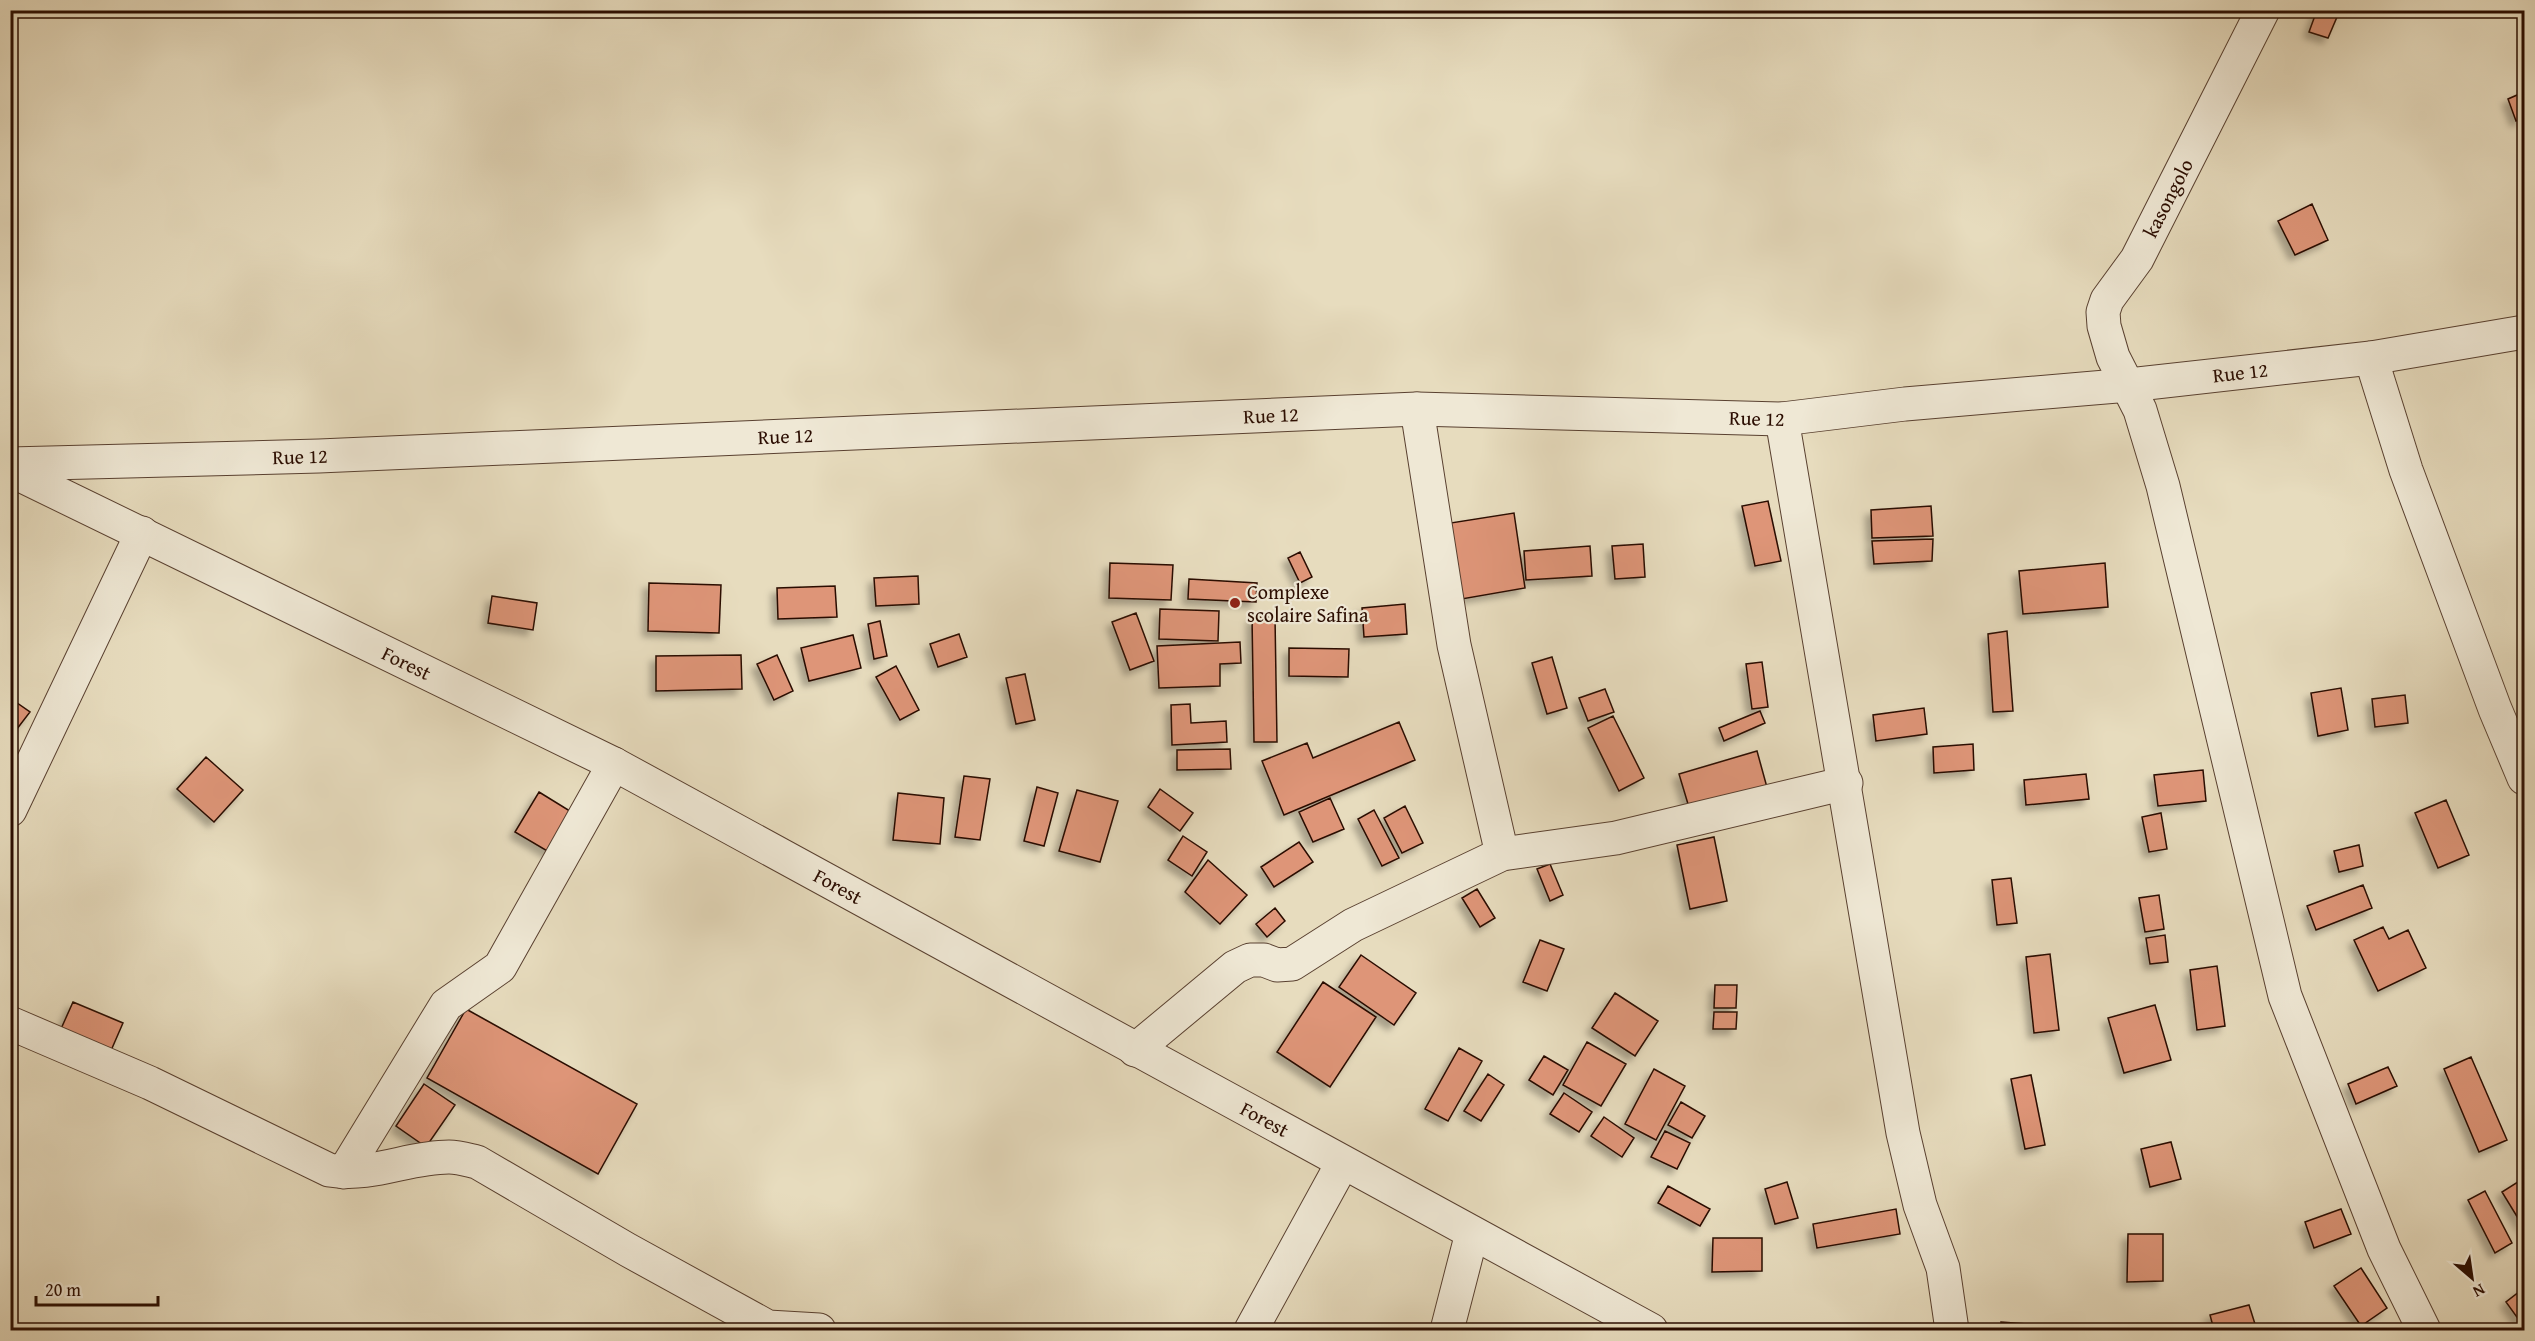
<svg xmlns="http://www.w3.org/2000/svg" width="2535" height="1341" font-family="'Gentium Book Plus',serif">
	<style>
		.building { fill: #de9578; stroke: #2a0c00; stroke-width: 1.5; filter: url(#shadow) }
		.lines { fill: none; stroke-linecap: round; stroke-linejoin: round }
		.minor-casing { stroke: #594030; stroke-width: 35 }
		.tertiary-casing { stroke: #594030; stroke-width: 35 }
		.minor { stroke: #efe8d5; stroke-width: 33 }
		.tertiary { stroke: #efe8d5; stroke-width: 33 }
		.poi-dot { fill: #8f2418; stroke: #efe8d5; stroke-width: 2 }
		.labels { text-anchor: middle; stroke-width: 4.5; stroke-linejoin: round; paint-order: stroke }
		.street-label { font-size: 20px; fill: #2a0c00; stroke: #efe8d5 }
		.poi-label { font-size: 20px; fill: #2a0c00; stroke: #efe8d5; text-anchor: start }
	</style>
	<defs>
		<filter id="shadow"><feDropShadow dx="-5.5" dy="5.5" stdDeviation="3" flood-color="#0004"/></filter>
	</defs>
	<rect width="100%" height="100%" fill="#e7dcbe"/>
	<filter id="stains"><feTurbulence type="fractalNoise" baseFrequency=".00333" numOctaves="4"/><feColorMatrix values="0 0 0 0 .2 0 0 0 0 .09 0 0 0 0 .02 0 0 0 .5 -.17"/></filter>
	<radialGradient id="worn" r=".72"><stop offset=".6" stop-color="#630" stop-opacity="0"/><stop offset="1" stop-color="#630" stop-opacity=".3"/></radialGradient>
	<path class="building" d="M 2317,10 L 2340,10 L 2328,38 L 2309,32 Z
		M 2524,92 L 2524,117 L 2516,121 L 2508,99 Z
		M 2312,204 L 2328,240 L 2295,255 L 2278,221 Z
		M 1768,501 L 1781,561 L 1755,566 L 1742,506 Z
		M 1931,506 L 1933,536 L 1872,538 L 1871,510 Z
		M 1514,513 L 1525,588 L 1456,600 L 1444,524 Z
		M 1933,539 L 1932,561 L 1874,564 L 1872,541 Z
		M 1643,544 L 1645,577 L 1615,579 L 1612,546 Z
		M 1590,546 L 1592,576 L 1526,580 L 1524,551 Z
		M 1300,552 L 1312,577 L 1300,583 L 1288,558 Z
		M 1110,563 L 1173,565 L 1171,600 L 1109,598 Z
		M 2105,563 L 2108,607 L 2023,614 L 2019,571 Z
		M 918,576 L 919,604 L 876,606 L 874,578 Z
		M 1189,579 L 1257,583 L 1256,602 L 1188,599 Z
		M 649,583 L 721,585 L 719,633 L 648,631 Z
		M 835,586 L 837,617 L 778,619 L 777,588 Z
		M 492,596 L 537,603 L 533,630 L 488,623 Z
		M 1405,604 L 1407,634 L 1364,637 L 1362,608 Z
		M 1160,609 L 1219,611 L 1218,641 L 1159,639 Z
		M 1136,613 L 1154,661 L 1130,670 L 1112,622 Z
		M 1252,617 L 1275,617 L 1277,742 L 1254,742 Z
		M 880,621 L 887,656 L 874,659 L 868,624 Z
		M 2007,631 L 2013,711 L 1993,712 L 1988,634 Z
		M 959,634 L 967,657 L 938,667 L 930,644 Z
		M 853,635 L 861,668 L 809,681 L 801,648 Z
		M 1240,642 L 1241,663 L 1220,664 L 1220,686 L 1159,688 L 1157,646 Z
		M 1289,648 L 1349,649 L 1348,677 L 1289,676 Z
		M 741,655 L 742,689 L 656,691 L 656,656 Z
		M 777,655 L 793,691 L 774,700 L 757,664 Z
		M 1552,657 L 1567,708 L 1547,714 L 1532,663 Z
		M 1762,662 L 1768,707 L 1752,709 L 1746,664 Z
		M 896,666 L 919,710 L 900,720 L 876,677 Z
		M 1025,674 L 1035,720 L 1016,724 L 1006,678 Z
		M 2341,688 L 2348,730 L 2318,736 L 2311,693 Z
		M 1605,689 L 1614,712 L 1588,721 L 1579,698 Z
		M 2405,695 L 2408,723 L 2375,727 L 2372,699 Z
		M 10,698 L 30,712 L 10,738 Z
		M 1190,704 L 1191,723 L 1226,721 L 1227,742 L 1172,745 L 1171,705 Z
		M 1924,708 L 1927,734 L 1876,741 L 1873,715 Z
		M 1760,711 L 1765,723 L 1724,741 L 1719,728 Z
		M 1613,716 L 1644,778 L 1619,791 L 1588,728 Z
		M 1399,722 L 1415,760 L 1284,815 L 1262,761 L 1307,743 L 1313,758 Z
		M 1973,744 L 1974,770 L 1934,773 L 1933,747 Z
		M 1230,749 L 1231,769 L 1177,770 L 1177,750 Z
		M 1757,751 L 1768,791 L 1691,814 L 1679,774 Z
		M 206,757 L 243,790 L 214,822 L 177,789 Z
		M 2203,770 L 2206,801 L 2158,806 L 2154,775 Z
		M 2086,774 L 2089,799 L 2026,805 L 2024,780 Z
		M 964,776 L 990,779 L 980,840 L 955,837 Z
		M 1037,787 L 1058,793 L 1044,846 L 1024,841 Z
		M 1160,789 L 1193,813 L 1180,831 L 1148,807 Z
		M 1077,790 L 1118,801 L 1100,862 L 1059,851 Z
		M 539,792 L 578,816 L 554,855 L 515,832 Z
		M 898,793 L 944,798 L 940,844 L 893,840 Z
		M 1330,798 L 1344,829 L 1313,842 L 1299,812 Z
		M 2446,800 L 2469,855 L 2438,868 L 2415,813 Z
		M 1405,806 L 1423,843 L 1402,853 L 1384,818 Z
		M 1374,810 L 1399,858 L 1382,866 L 1358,819 Z
		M 2161,813 L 2167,849 L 2149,852 L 2142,817 Z
		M 1183,836 L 1207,852 L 1192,876 L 1168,860 Z
		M 1714,837 L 1727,901 L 1690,909 L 1677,845 Z
		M 1299,842 L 1313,862 L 1274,887 L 1261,867 Z
		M 2359,845 L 2363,866 L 2339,872 L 2334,851 Z
		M 1208,860 L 1247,895 L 1220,924 L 1185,892 Z
		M 1550,864 L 1563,895 L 1550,901 L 1537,869 Z
		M 2011,878 L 2017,923 L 1997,925 L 1992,880 Z
		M 2363,885 L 2372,908 L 2316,930 L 2307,906 Z
		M 1477,889 L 1495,918 L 1480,927 L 1462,898 Z
		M 2159,895 L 2164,929 L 2145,932 L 2139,898 Z
		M 1275,908 L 1285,921 L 1267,937 L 1256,924 Z
		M 2383,927 L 2389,939 L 2408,930 L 2426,968 L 2378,991 L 2354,940 Z
		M 2165,935 L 2168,962 L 2150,964 L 2146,938 Z
		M 1540,940 L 1564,949 L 1547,991 L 1523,982 Z
		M 2050,954 L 2059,1030 L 2034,1033 L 2026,957 Z
		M 1361,955 L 1416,993 L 1394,1025 L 1339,987 Z
		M 2217,966 L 2225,1026 L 2197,1030 L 2190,970 Z
		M 1323,982 L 1376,1017 L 1330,1087 L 1277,1052 Z
		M 1715,985 L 1737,985 L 1736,1008 L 1714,1008 Z
		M 1615,993 L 1658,1021 L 1635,1056 L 1592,1028 Z
		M 73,1002 L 123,1023 L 106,1062 L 56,1040 Z
		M 2155,1005 L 2171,1060 L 2124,1073 L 2108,1018 Z
		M 466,1009 L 637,1104 L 598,1174 L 427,1078 Z
		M 1714,1012 L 1737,1012 L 1736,1029 L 1713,1029 Z
		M 1587,1042 L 1626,1064 L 1601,1106 L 1563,1085 Z
		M 1459,1048 L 1482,1061 L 1448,1121 L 1425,1109 Z
		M 1544,1056 L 1568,1070 L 1553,1095 L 1529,1080 Z
		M 2471,1057 L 2507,1140 L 2479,1152 L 2444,1069 Z
		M 2388,1067 L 2397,1086 L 2356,1104 L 2348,1084 Z
		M 1654,1069 L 1685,1086 L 1656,1140 L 1625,1124 Z
		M 1488,1074 L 1504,1085 L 1481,1121 L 1464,1111 Z
		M 2031,1075 L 2045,1145 L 2025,1149 L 2011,1079 Z
		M 424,1084 L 455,1105 L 426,1147 L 396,1126 Z
		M 1564,1093 L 1592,1112 L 1579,1132 L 1550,1114 Z
		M 1681,1102 L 1705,1116 L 1692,1138 L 1668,1125 Z
		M 1604,1117 L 1634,1138 L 1622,1157 L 1591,1136 Z
		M 1665,1131 L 1690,1143 L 1677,1169 L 1651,1157 Z
		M 2171,1142 L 2181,1179 L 2150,1187 L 2141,1149 Z
		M 2524,1178 L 2524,1228 L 2502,1192 Z
		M 1787,1182 L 1798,1218 L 1775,1224 L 1765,1189 Z
		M 1668,1186 L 1710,1209 L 1700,1226 L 1658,1203 Z
		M 2485,1191 L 2512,1243 L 2495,1253 L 2468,1200 Z
		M 1896,1209 L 1900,1234 L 1817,1248 L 1813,1224 Z
		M 2341,1209 L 2351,1234 L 2314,1248 L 2305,1222 Z
		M 2128,1234 L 2163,1234 L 2163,1281 L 2127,1282 Z
		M 1713,1238 L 1762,1238 L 1762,1271 L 1712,1272 Z
		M 2361,1268 L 2387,1308 L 2361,1326 L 2334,1286 Z
		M 2524,1288 L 2524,1327 L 2506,1302 Z
		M 2249,1305 L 2255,1324 L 2228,1330 L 2214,1330 L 2210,1315 Z
		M 2001,1322 L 2040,1325 L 2040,1330 L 2001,1330 Z"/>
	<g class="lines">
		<g class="minor-casing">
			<g id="minor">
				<path d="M 2263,10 L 2137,259 L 2107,300 L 2103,312 L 2104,326 L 2113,357 L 2140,410 L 2163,486 L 2285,996 L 2384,1249 L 2424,1330"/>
				<path d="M 2371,358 L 2406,470 L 2495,709 L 2524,778"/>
				<path d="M 1417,409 L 1454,645 L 1502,854"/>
				<path d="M 1782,419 L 1903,1133 L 1920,1205 L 1943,1268 L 1952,1330"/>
				<path id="s1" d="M 10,464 L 319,456 L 1417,409 L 1782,419 L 1905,404 L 2129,385 L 2371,358 L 2524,332"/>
				<path d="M 10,810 L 142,533"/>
				<path d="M 10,1023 L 150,1083 L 329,1170 C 374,1177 407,1157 449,1157 C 459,1157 468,1160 477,1162 L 628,1250 L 768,1327 L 819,1330"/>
				<path d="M 1135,1050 L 1235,967 L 1250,960 L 1264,960 L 1277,965 L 1292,964 L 1353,925 L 1502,854 L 1616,838 L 1846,783"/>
				<path d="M 344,1172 L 446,1005 L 500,967 L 614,764"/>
				<path d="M 1251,1330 L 1342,1164"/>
				<path d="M 1447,1330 L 1472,1233"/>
			</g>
		</g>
		<g class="tertiary-casing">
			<g id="tertiary">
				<path id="s2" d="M 10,470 L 614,764 L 1651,1330"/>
			</g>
		</g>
		<use href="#minor" class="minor"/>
		<use href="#tertiary" class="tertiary"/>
	</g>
	<circle class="poi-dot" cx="1235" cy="603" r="6"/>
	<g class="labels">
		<g class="street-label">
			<text transform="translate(2168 198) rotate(-63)" y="7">kasongolo</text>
			<text dy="7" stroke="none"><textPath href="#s1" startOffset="2234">Rue 12</textPath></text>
			<text dy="7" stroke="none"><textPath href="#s1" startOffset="1262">Rue 12</textPath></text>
			<text dy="7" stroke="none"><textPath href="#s1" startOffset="1748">Rue 12</textPath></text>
			<text dy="7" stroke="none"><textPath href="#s1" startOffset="776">Rue 12</textPath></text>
			<text dy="7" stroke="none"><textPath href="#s1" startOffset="290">Rue 12</textPath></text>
			<text dy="7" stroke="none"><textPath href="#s2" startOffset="441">Forest</textPath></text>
			<text dy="7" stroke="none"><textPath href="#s2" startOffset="927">Forest</textPath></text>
			<text dy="7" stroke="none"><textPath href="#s2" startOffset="1413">Forest</textPath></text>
		</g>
		<g class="poi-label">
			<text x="1247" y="599">Complexe<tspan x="1247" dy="23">scolaire Safina</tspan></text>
		</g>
	</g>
	<rect width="2535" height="1341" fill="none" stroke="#e7dcbe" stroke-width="36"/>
	<rect x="12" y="12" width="2511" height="1317" fill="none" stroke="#2a0c00" stroke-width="3"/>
	<rect x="18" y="18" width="2499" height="1305" fill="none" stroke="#2a0c00" stroke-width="1.5"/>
	<g transform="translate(2472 1278) rotate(151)" stroke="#efe8d5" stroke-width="4.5" paint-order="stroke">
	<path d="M0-4.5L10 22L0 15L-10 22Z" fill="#2a0c00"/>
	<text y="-9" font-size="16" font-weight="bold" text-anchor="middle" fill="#2a0c00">N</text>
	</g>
	<path d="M36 1296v9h122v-9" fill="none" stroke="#2a0c00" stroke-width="3"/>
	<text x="45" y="1296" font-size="18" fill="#2a0c00" stroke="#efe8d5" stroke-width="4.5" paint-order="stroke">20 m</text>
	<rect width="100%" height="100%" filter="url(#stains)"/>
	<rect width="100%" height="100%" fill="url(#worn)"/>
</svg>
